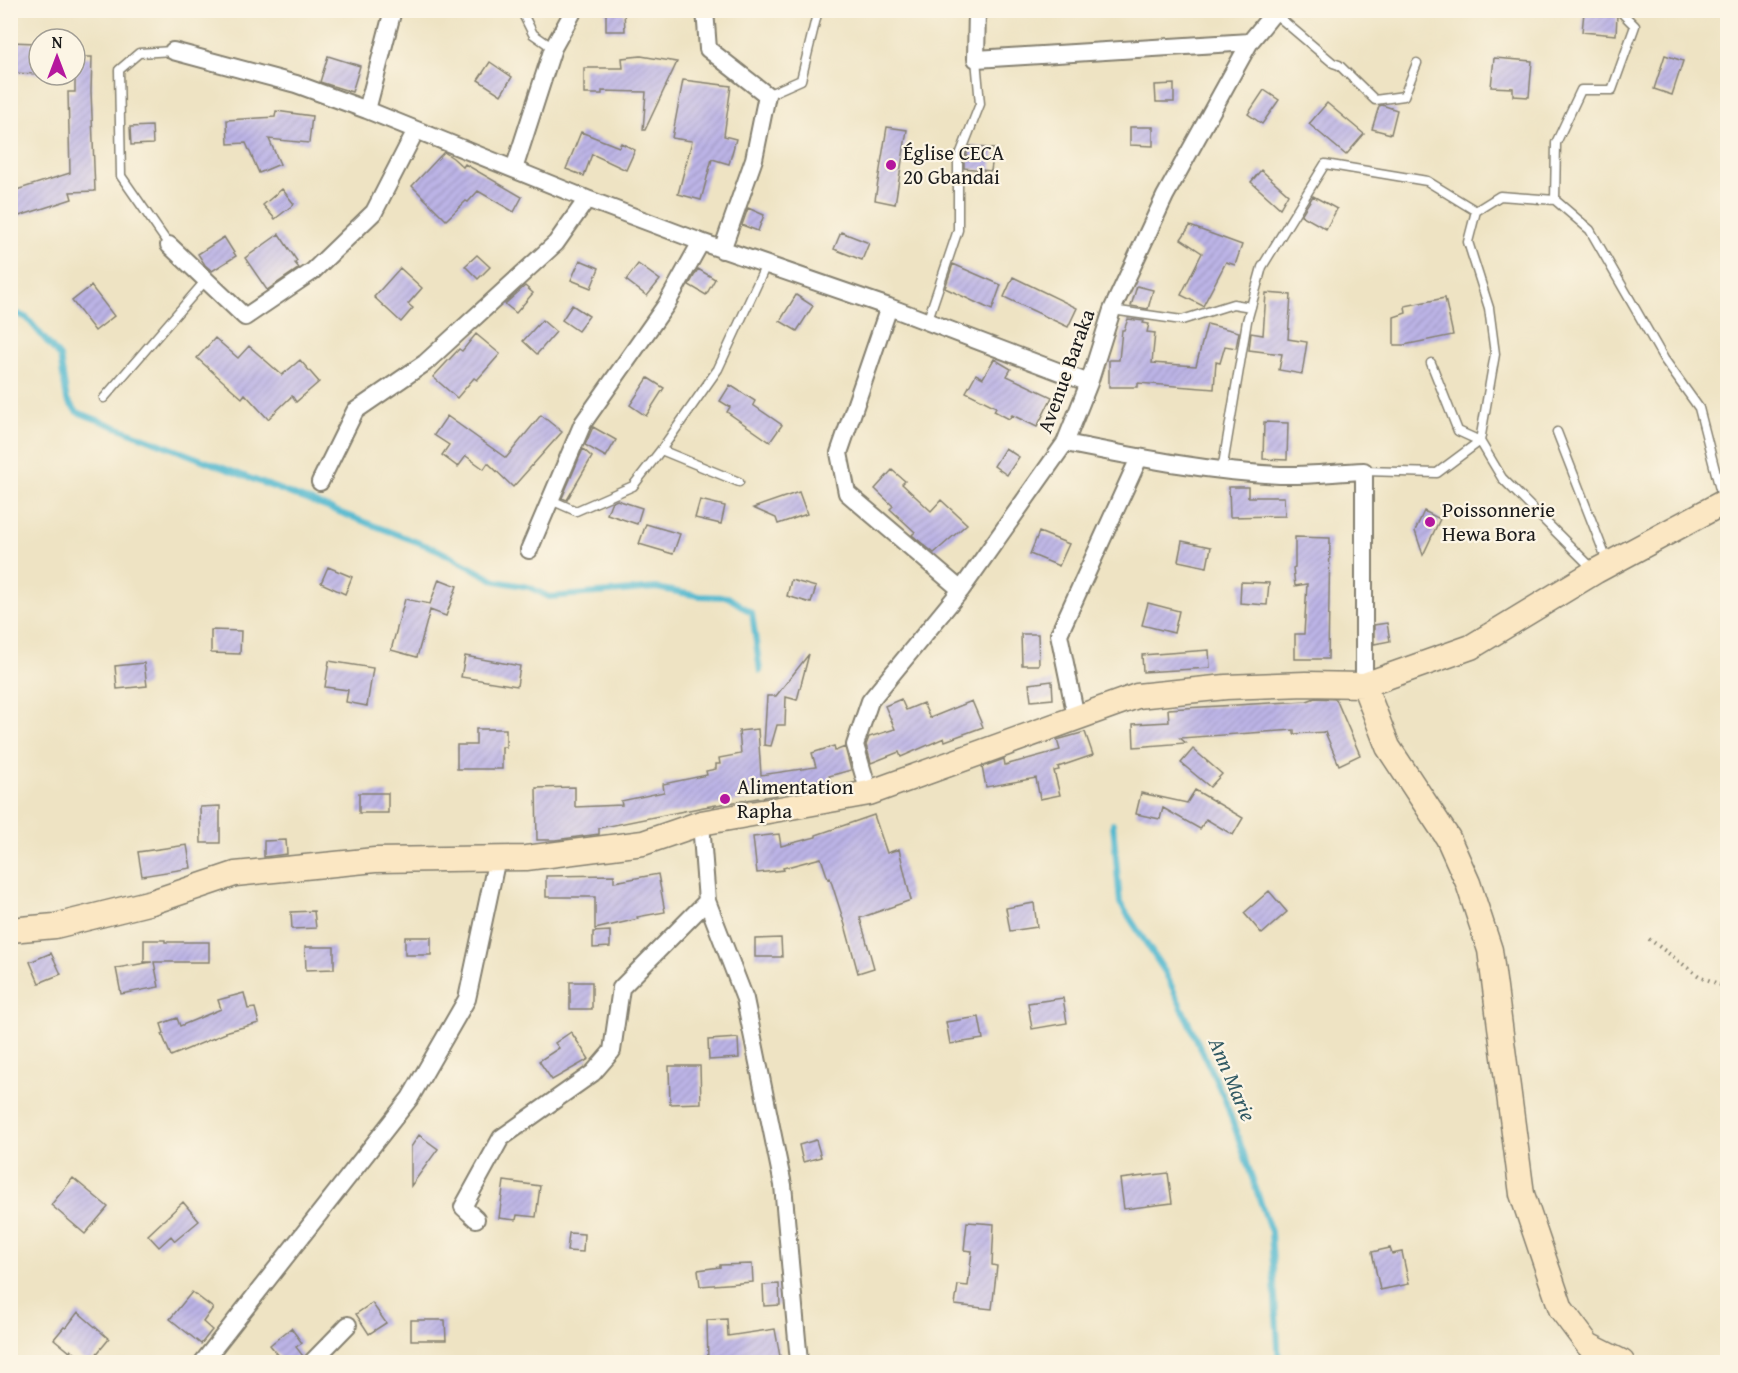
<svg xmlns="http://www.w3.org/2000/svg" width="1738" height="1373" font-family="'Gentium Book Plus',serif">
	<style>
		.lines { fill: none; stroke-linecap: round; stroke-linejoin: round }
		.stream { stroke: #51b8cf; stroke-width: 6 }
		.building { fill: url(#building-hatch) }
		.lane-casing { stroke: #858070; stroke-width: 11 }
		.street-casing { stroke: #858070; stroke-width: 20 }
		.secondary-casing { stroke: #858070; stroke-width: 27 }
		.path { stroke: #858070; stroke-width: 4; stroke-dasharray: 1.5 4.5; stroke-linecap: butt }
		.lane { stroke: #fff; stroke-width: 8 }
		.street { stroke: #fff; stroke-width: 16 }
		.secondary { stroke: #fbe7c3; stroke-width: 24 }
		.poi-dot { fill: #b5179e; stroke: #fcf5e5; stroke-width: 2 }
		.labels { text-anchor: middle; stroke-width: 4.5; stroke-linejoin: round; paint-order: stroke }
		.poi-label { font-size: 21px; fill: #1c1c1c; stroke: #fcf5e5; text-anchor: start }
		.street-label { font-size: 21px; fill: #1c1c1c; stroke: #fcf5e5 }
		.water-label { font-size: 22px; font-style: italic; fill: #315a64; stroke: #fcf5e5 }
	</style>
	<defs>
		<pattern id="building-hatch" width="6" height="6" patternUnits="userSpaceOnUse" patternTransform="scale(1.5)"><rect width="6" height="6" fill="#bcb4e6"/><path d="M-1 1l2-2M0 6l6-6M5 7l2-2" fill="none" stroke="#a19ac5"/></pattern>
	</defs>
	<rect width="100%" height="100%" fill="#fcf5e5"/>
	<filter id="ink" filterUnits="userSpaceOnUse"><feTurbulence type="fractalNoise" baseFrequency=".0167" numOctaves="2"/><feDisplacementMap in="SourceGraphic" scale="12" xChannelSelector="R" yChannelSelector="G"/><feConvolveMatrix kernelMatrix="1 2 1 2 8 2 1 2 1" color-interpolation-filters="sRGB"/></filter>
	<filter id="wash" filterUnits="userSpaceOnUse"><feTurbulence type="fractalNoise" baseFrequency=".008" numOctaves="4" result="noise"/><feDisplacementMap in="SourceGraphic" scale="24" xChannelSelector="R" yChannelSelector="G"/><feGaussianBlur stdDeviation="1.35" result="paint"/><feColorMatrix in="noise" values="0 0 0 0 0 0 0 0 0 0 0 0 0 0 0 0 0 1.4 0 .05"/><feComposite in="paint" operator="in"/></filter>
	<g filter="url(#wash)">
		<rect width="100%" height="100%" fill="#eee3c3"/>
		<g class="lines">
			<path class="stream" d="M 10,310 L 27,318 L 60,357 L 67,400 L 77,412 L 438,550 L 496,581 L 529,587 L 549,597 L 656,588 L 699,596 L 728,597 L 752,613 L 760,671
				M 1113,824 L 1120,903 L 1165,972 L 1225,1100 L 1271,1232 L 1279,1362"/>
		</g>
		<g id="blocks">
			<path class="building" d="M 606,10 L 624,10 L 625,31 L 606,31 Z
				M 1584,12 L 1617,15 L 1616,35 L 1582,32 Z
				M 10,42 L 36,43 L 36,56 L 39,56 L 39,74 L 10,73 Z
				M 1665,55 L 1683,61 L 1672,95 L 1654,89 Z
				M 328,56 L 360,66 L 352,92 L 320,82 Z
				M 641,56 L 677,62 L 645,130 L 643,130 L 646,92 L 602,91 L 602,94 L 584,94 L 584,68 L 623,68 L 622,58 Z
				M 75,57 L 92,57 L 91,91 L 95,191 L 70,192 L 72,199 L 10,219 L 10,192 L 70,173 L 68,92 L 75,92 Z
				M 1494,58 L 1532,61 L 1529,97 L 1513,96 L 1513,88 L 1491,87 Z
				M 490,62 L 512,77 L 501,95 L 478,80 Z
				M 683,80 L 731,86 L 724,136 L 736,139 L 729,164 L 712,159 L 701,200 L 678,194 L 692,141 L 672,138 Z
				M 1174,84 L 1174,102 L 1156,102 L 1155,85 Z
				M 1264,90 L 1279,100 L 1262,124 L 1248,114 Z
				M 1327,103 L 1364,134 L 1346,155 L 1309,124 Z
				M 1382,105 L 1397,110 L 1391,134 L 1372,129 L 1379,106 Z
				M 276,111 L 312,116 L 309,143 L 269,139 L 280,164 L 259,173 L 246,143 L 228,144 L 227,120 L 275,117 Z
				M 152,126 L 153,144 L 131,145 L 130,127 Z
				M 887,127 L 907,130 L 895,204 L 875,200 Z
				M 1130,127 L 1153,127 L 1153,146 L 1130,145 Z
				M 581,132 L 619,147 L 621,143 L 635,150 L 626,170 L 592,154 L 584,176 L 566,169 Z
				M 970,146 L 994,149 L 991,171 L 964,168 L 964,161 Z
				M 444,152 L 453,158 L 463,167 L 465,164 L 522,197 L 514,212 L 478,191 L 468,202 L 466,201 L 446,220 L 412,186 Z
				M 1261,170 L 1288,194 L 1280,208 L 1251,182 Z
				M 282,189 L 294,204 L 275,219 L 263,205 Z
				M 1313,196 L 1337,209 L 1326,229 L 1301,215 Z
				M 748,208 L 764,215 L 758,231 L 742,225 Z
				M 1190,226 L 1242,245 L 1235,265 L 1226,262 L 1203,306 L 1181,295 L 1202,253 L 1181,239 Z
				M 841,232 L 869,243 L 862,260 L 834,249 Z
				M 279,234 L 297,261 L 295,263 L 299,268 L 267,290 L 245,258 Z
				M 224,237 L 236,256 L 212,271 L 205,265 L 198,254 Z
				M 477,255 L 490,267 L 478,279 L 465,266 Z
				M 580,260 L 599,268 L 591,288 L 571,280 Z
				M 638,264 L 660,280 L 647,296 L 626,280 Z
				M 953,264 L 1001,285 L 992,310 L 945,288 Z
				M 400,268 L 422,288 L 408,304 L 413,308 L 401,322 L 374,297 Z
				M 698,269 L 715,279 L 706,295 L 689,285 Z
				M 1013,277 L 1077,308 L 1068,327 L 1004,297 Z
				M 91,286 L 114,316 L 95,331 L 72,301 Z
				M 525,286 L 533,293 L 516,313 L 505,304 Z
				M 1137,286 L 1153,290 L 1148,309 L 1131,306 Z
				M 1266,293 L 1291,295 L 1288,339 L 1307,342 L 1302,374 L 1279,370 L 1282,354 L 1249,350 L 1251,333 L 1263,335 Z
				M 796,295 L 813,306 L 797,331 L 780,321 Z
				M 1445,298 L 1453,335 L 1404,345 L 1394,345 L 1394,317 L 1406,313 L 1405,306 Z
				M 572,305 L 589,316 L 578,331 L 562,320 Z
				M 1128,319 L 1144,321 L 1143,323 L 1149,324 L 1147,332 L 1155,333 L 1152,363 L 1196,366 L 1207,324 L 1239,332 L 1236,348 L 1225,346 L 1220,363 L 1216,362 L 1214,389 L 1138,383 L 1138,387 L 1109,387 L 1109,360 L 1119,360 L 1122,330 L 1124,330 Z
				M 542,320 L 556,332 L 537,354 L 523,341 Z
				M 476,334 L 500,354 L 477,380 L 474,378 L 457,398 L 433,377 L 459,349 L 462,351 Z
				M 215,338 L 238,358 L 249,346 L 282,375 L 300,360 L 319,382 L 296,402 L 292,396 L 268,419 L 245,394 L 242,398 L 197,358 Z
				M 994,359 L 1011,369 L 1007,376 L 1052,397 L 1037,427 L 1012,415 L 1009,419 L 994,411 L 996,407 L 966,392 L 976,374 L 983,378 Z
				M 648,378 L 664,388 L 646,416 L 630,405 Z
				M 730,385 L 755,401 L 753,405 L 782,425 L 770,442 L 727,412 L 730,407 L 720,401 Z
				M 541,415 L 562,432 L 513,487 L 488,463 L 484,469 L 466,456 L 458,467 L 442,455 L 449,445 L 434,435 L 447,416 L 506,458 Z
				M 1264,422 L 1288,423 L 1287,460 L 1263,459 Z
				M 593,427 L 616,440 L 606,457 L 585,445 Z
				M 1005,448 L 1019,457 L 1007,475 L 994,466 Z
				M 583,449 L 592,457 L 567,500 L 562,498 Z
				M 892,470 L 905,481 L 902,484 L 931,511 L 941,500 L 967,524 L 934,553 L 912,535 L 915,532 L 890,509 L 893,506 L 875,489 Z
				M 1229,487 L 1248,487 L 1248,497 L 1284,497 L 1285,516 L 1230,517 Z
				M 799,492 L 807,514 L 778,524 L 776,518 L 753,508 Z
				M 617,500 L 642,508 L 637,524 L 607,514 L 611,503 Z
				M 700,500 L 725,506 L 721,524 L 695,518 Z
				M 1424,511 L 1440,519 L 1423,555 L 1415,531 Z
				M 646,524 L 680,534 L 673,554 L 639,544 Z
				M 1039,532 L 1069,544 L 1059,566 L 1030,554 Z
				M 1295,537 L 1330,538 L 1328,659 L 1295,659 L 1295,634 L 1304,634 L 1307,584 L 1295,586 L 1293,568 L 1295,567 Z
				M 1182,541 L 1211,547 L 1207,567 L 1178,561 Z
				M 328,567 L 352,577 L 345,594 L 321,583 Z
				M 439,579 L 457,586 L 446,616 L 430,610 L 417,657 L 391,650 L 405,599 L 430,604 Z
				M 791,580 L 816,587 L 811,603 L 787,596 Z
				M 1241,582 L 1269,583 L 1267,605 L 1240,603 Z
				M 1148,603 L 1179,611 L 1174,633 L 1142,625 Z
				M 1387,623 L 1390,641 L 1374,644 L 1374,625 Z
				M 211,630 L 241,631 L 240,654 L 211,653 Z
				M 1021,634 L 1038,634 L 1039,665 L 1022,665 Z
				M 1209,650 L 1210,668 L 1143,672 L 1142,655 Z
				M 809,654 L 797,700 L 786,697 L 785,725 L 777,725 L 771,746 L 764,745 L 767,696 L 776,696 Z
				M 465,656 L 520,666 L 517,686 L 461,677 Z
				M 329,661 L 373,668 L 367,706 L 346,702 L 348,690 L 325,687 Z
				M 144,663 L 147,686 L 117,689 L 115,666 Z
				M 1052,681 L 1053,699 L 1031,701 L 1029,684 Z
				M 1315,698 L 1336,699 L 1360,755 L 1339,765 L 1325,732 L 1294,734 L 1294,730 L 1180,738 L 1186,743 L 1134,747 L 1133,724 L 1169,722 L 1168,709 L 1307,701 Z
				M 901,699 L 906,710 L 923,703 L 930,718 L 972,701 L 983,727 L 945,741 L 944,738 L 901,757 L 899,752 L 871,763 L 866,745 L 869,737 L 895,729 L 885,706 Z
				M 476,729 L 506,729 L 506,747 L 502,747 L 502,769 L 457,769 L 457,745 L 476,745 Z
				M 758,729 L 761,775 L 816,767 L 812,753 L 834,746 L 835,751 L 845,747 L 851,770 L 829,776 L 831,783 L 776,790 L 777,795 L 704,807 L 599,828 L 599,834 L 555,840 L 537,840 L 536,788 L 575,787 L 575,807 L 622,805 L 621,801 L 664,792 L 663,784 L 707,775 L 706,771 L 716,769 L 716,764 L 720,764 L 719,758 L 741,754 L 739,731 Z
				M 1085,732 L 1093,755 L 1058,767 L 1059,770 L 1054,771 L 1060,795 L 1040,799 L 1036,778 L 986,787 L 982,767 L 1004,759 L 1005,765 L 1060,750 L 1057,740 Z
				M 1193,749 L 1222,774 L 1210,787 L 1181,763 Z
				M 1195,790 L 1243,818 L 1233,835 L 1206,819 L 1200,829 L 1163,808 L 1160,819 L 1136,814 L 1141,793 L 1187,803 Z
				M 359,793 L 388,793 L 388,813 L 359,813 Z
				M 220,806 L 220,843 L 201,843 L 200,807 Z
				M 874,815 L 887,853 L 899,849 L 911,900 L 860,918 L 874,968 L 858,973 L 845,925 L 830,878 L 828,879 L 821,858 L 783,868 L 784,870 L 757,873 L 753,837 L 779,834 L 781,846 L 816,837 L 816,835 Z
				M 286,840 L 287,854 L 264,857 L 264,841 Z
				M 187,845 L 191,868 L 142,876 L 138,852 Z
				M 658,874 L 665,912 L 637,917 L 638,919 L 595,929 L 595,897 L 546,897 L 546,876 L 614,875 L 614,882 Z
				M 1269,891 L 1287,912 L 1262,934 L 1244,913 Z
				M 1034,903 L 1037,927 L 1010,931 L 1006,908 Z
				M 314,911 L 316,928 L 292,929 L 291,912 Z
				M 610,931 L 610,947 L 593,948 L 593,932 Z
				M 405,937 L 431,937 L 431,955 L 405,955 Z
				M 781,938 L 782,957 L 755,957 L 755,939 Z
				M 144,940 L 165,940 L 165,942 L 209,942 L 209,962 L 154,962 L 159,987 L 121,994 L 116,968 L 152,962 L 144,962 Z
				M 305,947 L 334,947 L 334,969 L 306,970 Z
				M 51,953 L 61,974 L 39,983 L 30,962 Z
				M 570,982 L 592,982 L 592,1009 L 570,1009 Z
				M 244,993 L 248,1009 L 255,1008 L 259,1023 L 225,1032 L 226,1033 L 171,1056 L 162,1034 L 164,1033 L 161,1024 L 177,1018 L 180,1026 L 221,1009 L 218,1000 Z
				M 1063,998 L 1067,1023 L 1032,1029 L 1028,1003 Z
				M 979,1017 L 983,1039 L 950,1044 L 946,1022 Z
				M 571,1032 L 589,1059 L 552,1080 L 539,1061 L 559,1048 L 555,1043 Z
				M 738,1038 L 739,1058 L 709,1060 L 708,1040 Z
				M 669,1066 L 700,1066 L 701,1103 L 670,1104 Z
				M 419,1135 L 438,1149 L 411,1186 L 411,1147 Z
				M 816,1140 L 821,1157 L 803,1162 L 799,1145 Z
				M 1168,1173 L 1172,1203 L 1124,1209 L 1120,1179 Z
				M 73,1178 L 108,1207 L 85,1234 L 51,1205 Z
				M 504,1181 L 540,1186 L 536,1217 L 517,1215 L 516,1220 L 499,1218 Z
				M 183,1202 L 199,1221 L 175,1241 L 171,1236 L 159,1247 L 148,1235 Z
				M 967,1222 L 994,1224 L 992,1265 L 997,1266 L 992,1309 L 955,1305 L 958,1285 L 968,1286 L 972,1251 L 964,1250 Z
				M 569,1233 L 584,1234 L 583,1252 L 567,1251 Z
				M 1390,1248 L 1392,1254 L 1402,1252 L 1409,1284 L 1380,1290 L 1372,1252 Z
				M 752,1264 L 753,1282 L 700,1286 L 698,1270 L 720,1267 L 720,1265 Z
				M 779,1284 L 780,1305 L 764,1306 L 763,1285 Z
				M 192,1292 L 213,1308 L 203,1322 L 212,1330 L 201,1344 L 170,1319 Z
				M 372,1303 L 386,1323 L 369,1334 L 356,1314 Z
				M 78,1312 L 109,1339 L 90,1362 L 86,1362 L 71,1350 L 70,1352 L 54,1339 L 64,1327 L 66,1328 Z
				M 727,1319 L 728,1336 L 775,1329 L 781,1362 L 708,1362 L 707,1320 Z
				M 411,1320 L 445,1320 L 446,1340 L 411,1340 Z
				M 291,1328 L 302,1343 L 296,1347 L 303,1356 L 295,1362 L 284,1362 L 270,1345 Z"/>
		</g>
	</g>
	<g filter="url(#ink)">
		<use href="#blocks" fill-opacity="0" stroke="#858070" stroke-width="1.5"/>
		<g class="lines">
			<g class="lane-casing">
				<path id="lane" d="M 521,10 L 533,34 L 553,48
					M 1274,13 L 1333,63 L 1339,65 L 1375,100 L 1404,96 L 1417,63
					M 767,95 L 801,80 L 818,10
					M 1555,200 L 1556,143 L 1581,90 L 1612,90 L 1635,26 L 1623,14 L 1624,10
					M 169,245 L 121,176 L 119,70 L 139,53 L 173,51
					M 1112,310 L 1182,320 L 1233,304 L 1251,307
					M 927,322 L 958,230 L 958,160 L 980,104 L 976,59
					M 104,398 L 206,280
					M 1557,432 L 1608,563
					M 661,450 L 739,482
					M 1222,471 L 1247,321 L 1262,267 L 1325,164 L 1427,181 L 1476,211
					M 1364,471 L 1437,473 L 1480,441 L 1458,431 L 1431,363
					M 551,500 L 576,511 L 633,486 L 661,450 L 718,369 L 766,265
					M 1593,569 L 1502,478 L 1480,441 L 1495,354 L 1489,308 L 1468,242 L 1476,211 L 1500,196 L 1555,200 L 1590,230 L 1664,359 L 1699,408 L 1723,501"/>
			</g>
			<g class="street-casing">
				<path id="street" d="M 705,10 L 708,49 L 767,95 L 754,159 L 722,250
					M 977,10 L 976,59 L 1250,42
					M 173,51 L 296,84 L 367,110 L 587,199 L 701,242 L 889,307 L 1089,383
					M 367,110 L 393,10
					M 514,169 L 553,48 L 574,10
					M 169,245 L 245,317 L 313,271 L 374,212 L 416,130
					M 889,307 L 839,453 L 847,493 L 961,590
					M 1065,443 C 1136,457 1208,472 1280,475 C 1308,476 1336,472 1364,471 L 1364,685
					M 320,482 L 355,411 L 425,363 L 556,243 L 587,199
					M 529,550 L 583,423 L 666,305 L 701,242
					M 1076,717 L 1059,634 L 1139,458
					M 869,793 L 855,745 L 870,701 L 961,590 L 1065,443 L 1089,383 L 1112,310 L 1165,196 L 1250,42 L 1276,10
					M 707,901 L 745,999 L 783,1185 L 799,1362
					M 476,1219 L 463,1207 L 501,1138 L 593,1073 L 612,1051 L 621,988 L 707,901 L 701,823
					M 203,1362 L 410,1098 L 467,999 L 497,858
					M 312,1362 L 348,1325"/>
			</g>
			<g class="secondary-casing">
				<path id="secondary" d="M 1364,685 L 1388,747 L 1448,838 L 1468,883 L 1490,950 L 1522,1194 L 1561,1309 L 1588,1345 L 1622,1362
					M 10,930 L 55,926 L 152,902 L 235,874 L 375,860 L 526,858 L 643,843 L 701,823 L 869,793 L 1137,696 L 1226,687 L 1306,684 L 1364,685 L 1471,647 L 1596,571 L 1728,500"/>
			</g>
			<path class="path" d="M 1649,939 L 1699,976 L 1728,988"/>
			<use href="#lane" class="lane"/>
			<use href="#street" class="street"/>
			<use href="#secondary" class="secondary"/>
		</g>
	</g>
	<g class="poi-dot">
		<circle cx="891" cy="165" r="6"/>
		<circle cx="1430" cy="522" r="6"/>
		<circle cx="725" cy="799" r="6"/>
	</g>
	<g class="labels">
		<g class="poi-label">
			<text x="903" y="160">Église CECA<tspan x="903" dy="24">20 Gbandai</tspan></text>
			<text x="1442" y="517">Poissonnerie<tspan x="1442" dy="24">Hewa Bora</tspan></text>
			<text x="737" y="794">Alimentation<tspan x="737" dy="24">Rapha</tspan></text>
		</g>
		<g class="street-label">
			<text transform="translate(1066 371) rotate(-70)" y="7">Avenue Baraka</text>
		</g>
		<g class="water-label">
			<text transform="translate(1233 1079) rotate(67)" y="8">Ann Marie</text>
		</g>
	</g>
	<rect width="1738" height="1373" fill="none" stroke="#fcf5e5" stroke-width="36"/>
	<g transform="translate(57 57)"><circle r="28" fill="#fcf5e5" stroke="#a29e95" stroke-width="1.5"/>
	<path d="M0-4.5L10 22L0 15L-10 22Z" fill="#b5179e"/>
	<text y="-9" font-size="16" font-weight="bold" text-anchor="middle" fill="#1c1c1c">N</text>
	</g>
</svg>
